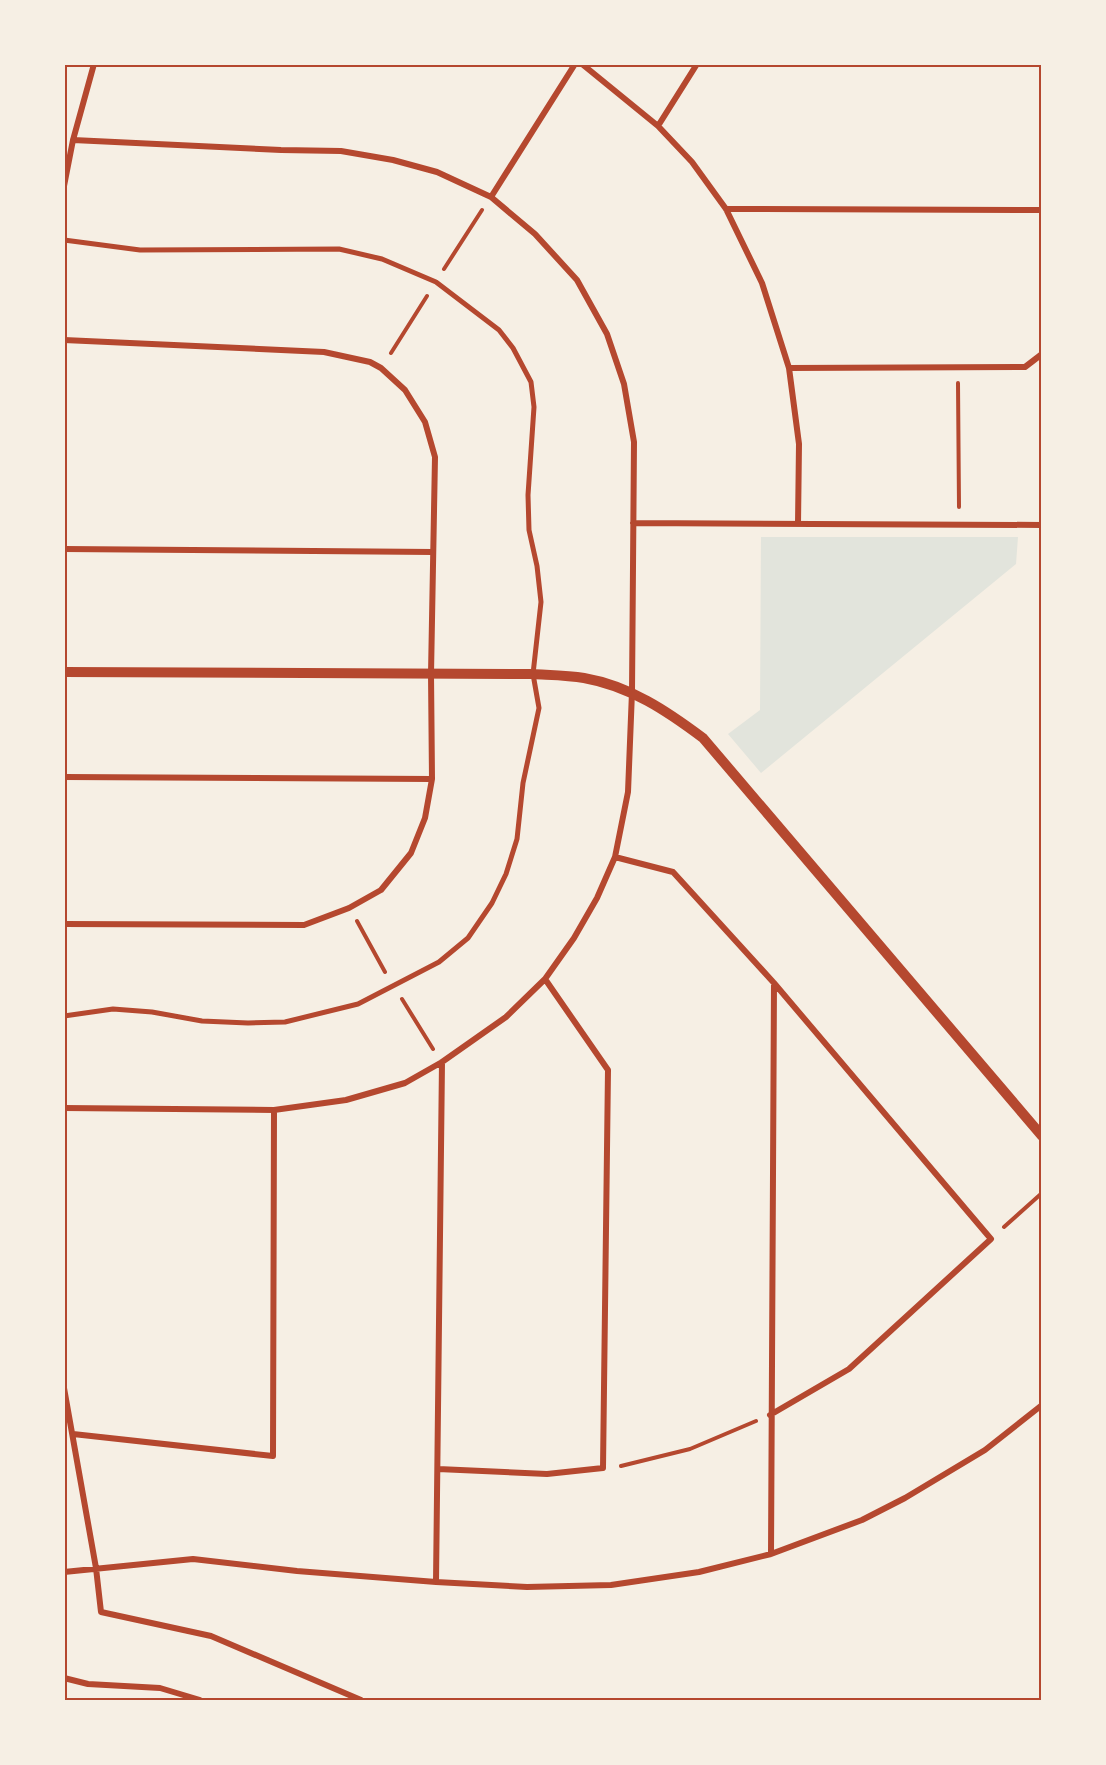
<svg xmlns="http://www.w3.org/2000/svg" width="1106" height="1765" font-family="Commissioner,sans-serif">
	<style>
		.green { fill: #e2e4dc }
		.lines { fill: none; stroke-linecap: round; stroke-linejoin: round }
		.path { stroke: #b5482f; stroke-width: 4 }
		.pedestrian { stroke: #b5482f; stroke-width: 5 }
		.minor { stroke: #b5482f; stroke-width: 6 }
		.tertiary { stroke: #b5482f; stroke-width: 10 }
		.neatline { fill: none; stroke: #b5482f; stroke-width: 2 }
	</style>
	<rect width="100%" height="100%" fill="#f6efe4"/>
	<path class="green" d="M 761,537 L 1018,537 L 1016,564 L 761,773 L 728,734 L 760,710 Z"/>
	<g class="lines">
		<path class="path" d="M 444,269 L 482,210
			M 391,353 L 427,296
			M 958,383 L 959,507
			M 357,921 L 385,972
			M 402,999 L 433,1049
			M 1004,1227 L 1042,1193
			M 621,1466 L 690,1449 L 756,1421"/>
		<path class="pedestrian" d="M 64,240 L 140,250 L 339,249 L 382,259 L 436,282 L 499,330 L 513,348 L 531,382 L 534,407 L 528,495 L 529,530 L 537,566 L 541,602 L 533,674 L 539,708 L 523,783 L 517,839 L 506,874 L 492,903 L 468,938 L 439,962 L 358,1004 L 285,1022 L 248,1023 L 202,1021 L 152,1012 L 113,1009 L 64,1016"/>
		<path class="minor" d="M 582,64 L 658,126 L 692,162 L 726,209 L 762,283 L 789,368 L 799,444 L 798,524
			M 658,126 L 697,64
			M 64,186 L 73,140 L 94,64
			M 491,197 L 575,64
			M 726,209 L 1042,210
			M 64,340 L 324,352 L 370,362 L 381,368 L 405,390 L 425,422 L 435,457 L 431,674 L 432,779 L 425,818 L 411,853 L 381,890 L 349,908 L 304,925 L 64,924
			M 789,368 L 1025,367 L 1042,354
			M 633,523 L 1042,525
			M 64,549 L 433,552
			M 64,777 L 432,779
			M 615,857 L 673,872 L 774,983 L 771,1554
			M 64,1108 L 274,1110 L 346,1100 L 405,1083 L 442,1062 L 506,1017 L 545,979 L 574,938 L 597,898 L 615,857 L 628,792 L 632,692 L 634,442 L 624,384 L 607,334 L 577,280 L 535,234 L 491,197 L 437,172 L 393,160 L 341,151 L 281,150 L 73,140
			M 64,1388 L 96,1568 L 101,1612 L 211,1636 L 361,1700
			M 770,1415 L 849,1369 L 991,1239 L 774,983
			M 73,1434 L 273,1456 L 274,1110
			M 438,1469 L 547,1474 L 603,1468 L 608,1070 L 545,979
			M 64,1572 L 193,1559 L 297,1571 L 436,1582 L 527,1587 L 611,1585 L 699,1572 L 771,1554 L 862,1520 L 905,1498 L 985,1450 L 1042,1405
			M 436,1582 L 442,1062
			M 64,1678 L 88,1684 L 160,1688 L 200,1700"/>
		<path class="tertiary" d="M 64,672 L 533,674 C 550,675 568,675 584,678 C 630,686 667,711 703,738 L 1042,1136"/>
	</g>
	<rect width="1106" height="1765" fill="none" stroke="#f6efe4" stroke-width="132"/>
	<rect x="66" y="66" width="974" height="1633" class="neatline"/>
</svg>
